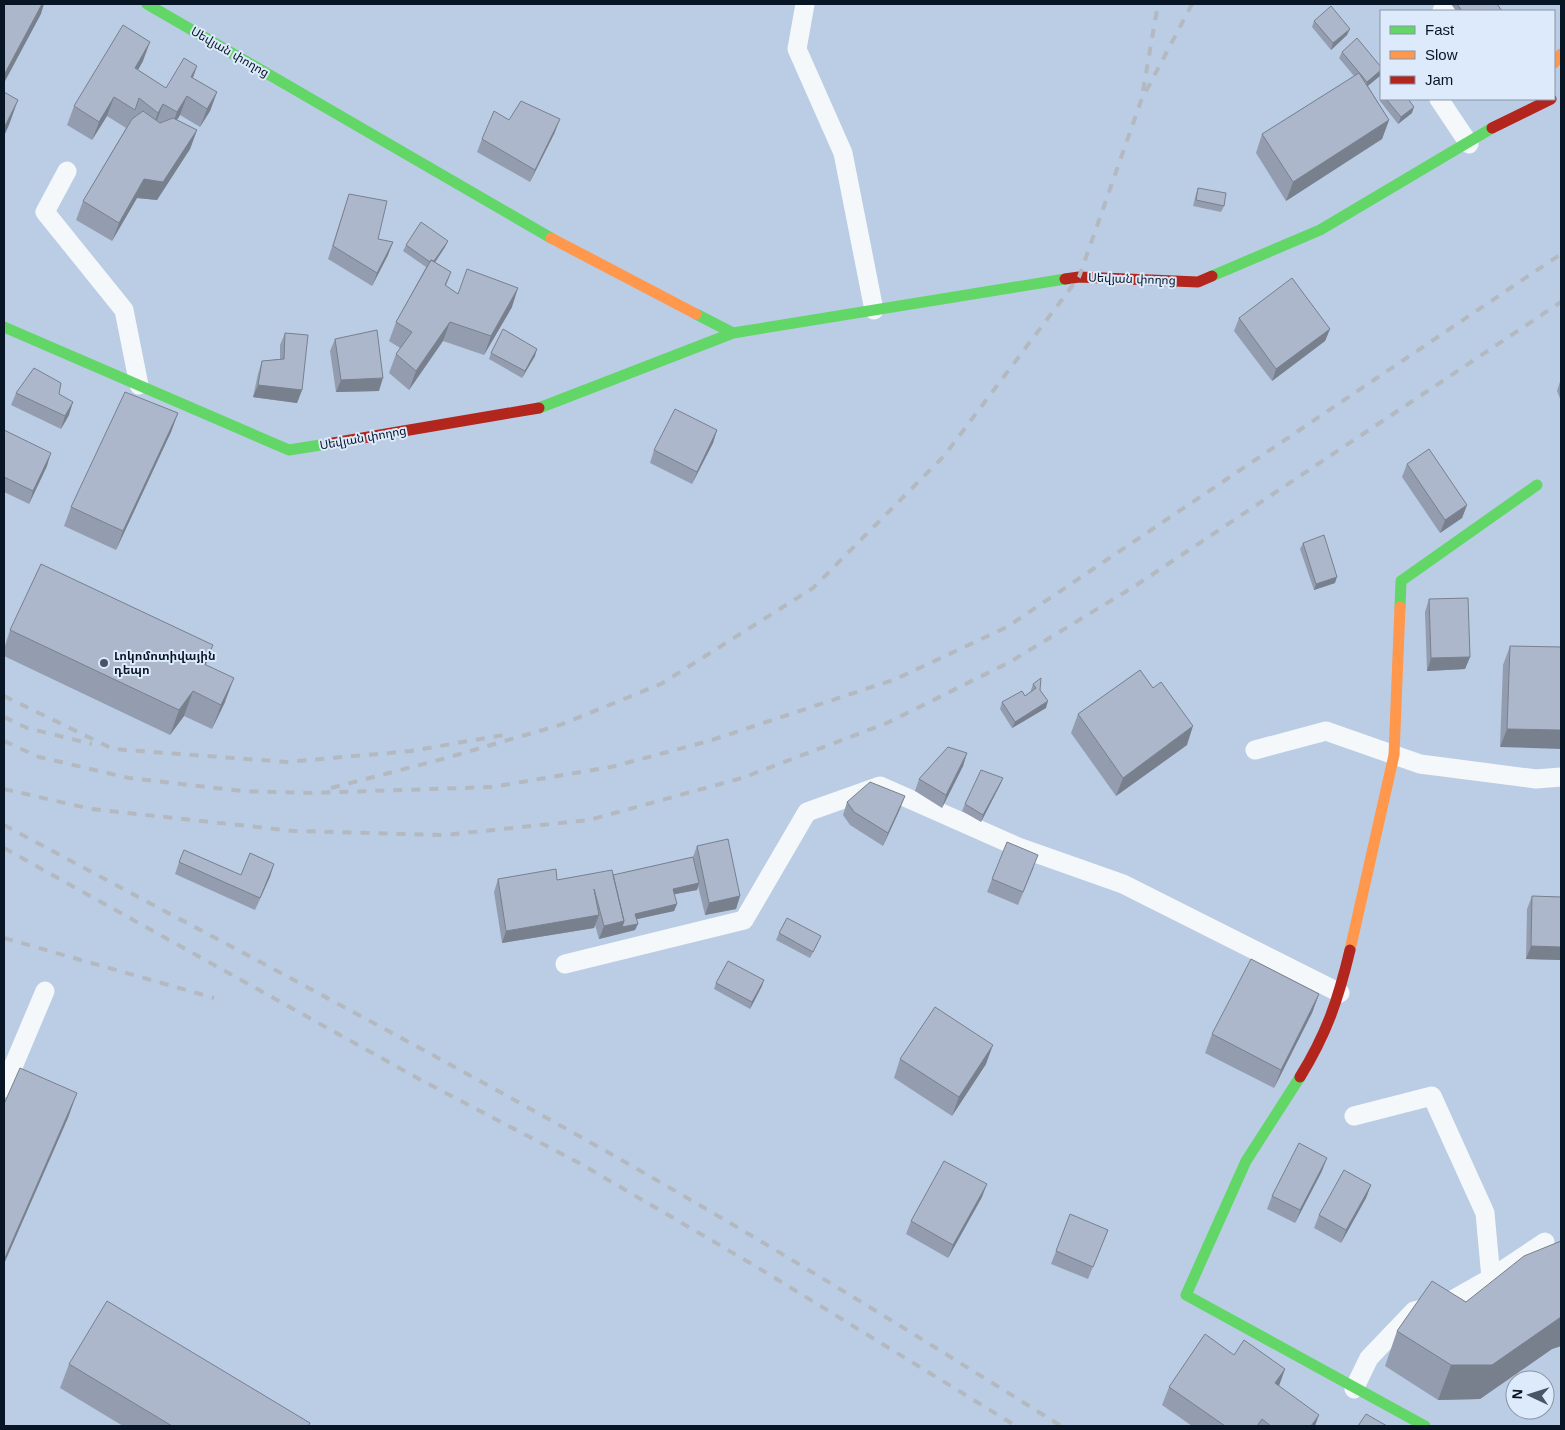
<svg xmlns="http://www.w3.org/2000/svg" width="1565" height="1430" font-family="Helvetica,'Noto Sans Armenian',sans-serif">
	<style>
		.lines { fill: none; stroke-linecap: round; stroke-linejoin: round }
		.lane { stroke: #f5f8fb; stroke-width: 19 }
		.fast { stroke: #63d668; stroke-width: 11 }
		.slow { stroke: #ff974d; stroke-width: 11 }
		.jam { stroke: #b3261e; stroke-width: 11 }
		.rail { stroke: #b3b9bf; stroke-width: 4; stroke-dasharray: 9 9; stroke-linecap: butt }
		.wall { fill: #949daf }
		.shaded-wall { fill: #78808e }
		.building { fill: #acb7cb; stroke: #78808e }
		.poi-dot { fill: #465568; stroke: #dceafc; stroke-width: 2 }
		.labels { text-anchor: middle; stroke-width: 4; stroke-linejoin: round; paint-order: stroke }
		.street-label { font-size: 12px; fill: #081524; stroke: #dceafc }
		.poi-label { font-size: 12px; font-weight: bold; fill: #081524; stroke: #dceafc; text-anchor: start }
	</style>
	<rect width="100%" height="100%" fill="#bacde5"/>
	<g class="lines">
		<path class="lane" d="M 805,4 L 797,49 L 843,153 L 874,310
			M 1442,11 L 1447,4
			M 1439,99 L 1469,144
			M 67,171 L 45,212 L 124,310 L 139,385
			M 1255,750 L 1326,731 L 1420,764 L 1536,779 L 1561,777
			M 565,964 L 744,920 L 807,812 L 880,786 L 1018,847 L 1123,884 L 1340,993
			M 4,1088 L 45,991
			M 1354,1116 L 1432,1096 L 1485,1213 L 1491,1278
			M 1354,1389 L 1369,1358 L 1414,1311 L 1447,1303 L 1491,1278 L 1545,1242"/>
		<path class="fast" d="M 147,4 L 551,238
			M 1212,276 L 1320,230 L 1492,128
			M 696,314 L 733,333 L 1065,279
			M 4,327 L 289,450 L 333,443
			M 539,408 L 733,333
			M 1400,607 L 1401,581 L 1537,485
			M 1300,1077 L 1246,1161 L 1186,1295 L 1425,1426"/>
		<path class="slow" d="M 1554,63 L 1561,54
			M 551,238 L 696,314
			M 1350,950 L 1394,755 L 1400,607"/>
		<path class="jam" d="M 1492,128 L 1551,99
			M 1065,279 L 1079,277 L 1198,282 L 1212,276
			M 333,443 L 539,408
			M 1300,1077 C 1327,1033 1338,1000 1350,950"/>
		<path class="rail" d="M 1143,91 L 1158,4
			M 4,696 L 113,749 L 287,762 L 411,751 L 509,734
			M 4,717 L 27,728 L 92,744
			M 4,741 L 39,757 L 129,778 L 242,791 L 311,793 L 492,787 L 611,767 L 709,741 L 896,679 L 1007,627 L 1561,254
			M 331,788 L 439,760 L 560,725 L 661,684 L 813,588 L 944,456 L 1079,277 L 1141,101 L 1192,4
			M 4,789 L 91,809 L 294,831 L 445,835 L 589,820 L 742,778 L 887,723 L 1010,662 L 1135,586 L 1561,302
			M 4,825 C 201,931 400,1035 595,1145 C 753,1234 908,1330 1061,1426
			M 4,848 L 421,1080 L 581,1164 L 757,1267 L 1016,1426
			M 4,938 L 214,998"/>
	</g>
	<path class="wall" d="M 1451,4 L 1497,4 L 1502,11 L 1456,11 Z
		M 1314,21 L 1347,35 L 1331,50 L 1312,27 Z
		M 1342,52 L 1381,67 L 1381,75 L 1368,86 L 1389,120 L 1382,139 L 1286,201 L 1256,153 L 1262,134 L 1354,76 L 1339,58 Z
		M 143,61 L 138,70 L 166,88 L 197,66 L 193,78 L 217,92 L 210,111 L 200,127 L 180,115 L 177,120 L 197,130 L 190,149 L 157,200 L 137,198 L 112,241 L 76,220 L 83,201 L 126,128 L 107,116 L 92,140 L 67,125 L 74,106 Z
		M 1381,97 L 1381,99 L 1408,99 L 1412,113 L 1398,124 L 1380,101 Z
		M 555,132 L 530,182 L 477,152 L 482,139 Z
		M 1198,188 L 1224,206 L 1221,212 L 1193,206 L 1196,194 Z
		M 349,194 L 378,239 L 393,242 L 388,255 L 372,286 L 328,259 Z
		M 406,245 L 445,247 L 435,262 L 451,272 L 446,286 L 458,294 L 512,307 L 484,355 L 443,341 L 409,390 L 389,373 L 396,354 L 400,348 L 389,341 L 396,322 L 426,267 L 403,251 Z
		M 1239,318 L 1330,329 L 1325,341 L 1272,381 L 1234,331 Z
		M 285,333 L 302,390 L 297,403 L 253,397 L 258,374 L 262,361 L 280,359 L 280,345 Z
		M 335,339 L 379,391 L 336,392 L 330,351 Z
		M 491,353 L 535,356 L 522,378 L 489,359 Z
		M 1561,378 L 1561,401 L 1557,391 Z
		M 16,393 L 59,394 L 69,415 L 61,429 L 11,405 Z
		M 178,413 L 171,432 L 116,550 L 64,526 L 71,507 Z
		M 4,430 L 47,466 L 29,504 L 4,492 Z
		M 717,430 L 713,443 L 692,484 L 650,463 L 654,450 Z
		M 1407,464 L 1467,505 L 1462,518 L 1440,533 L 1402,477 Z
		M 1303,543 L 1335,583 L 1314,590 L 1300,549 Z
		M 1429,599 L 1470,657 L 1465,669 L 1427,671 L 1425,612 Z
		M 10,630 L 206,665 L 225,702 L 212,729 L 184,716 L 170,735 L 4,656 L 4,649 Z
		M 1510,646 L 1561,647 L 1500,747 L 1503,665 Z
		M 1033,684 L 1040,690 L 1046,708 L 1012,728 L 1000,709 L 1002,702 L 1025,696 L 1031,691 L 1031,690 Z
		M 1153,688 L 1187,745 L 1116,796 L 1071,733 L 1078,714 Z
		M 967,753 L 963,766 L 942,808 L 915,791 L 919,779 Z
		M 1003,778 L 1000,785 L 981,822 L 962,811 L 965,804 Z
		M 847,802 L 900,809 L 883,846 L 850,825 L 843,815 Z
		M 697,846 L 740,896 L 736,909 L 705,915 L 698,886 L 697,890 L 674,894 L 677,904 L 674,911 L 637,919 L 635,930 L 599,939 L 595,925 L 594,928 L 502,943 L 494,892 L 498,879 L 557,880 L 613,875 L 693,857 Z
		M 179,862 L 241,875 L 274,864 L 255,910 L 175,874 Z
		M 1034,867 L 1018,905 L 987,892 L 992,879 Z
		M 1532,896 L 1561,897 L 1561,960 L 1526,959 L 1527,909 Z
		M 779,933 L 818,943 L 810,958 L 776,940 Z
		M 716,983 L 762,986 L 750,1009 L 714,989 Z
		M 1319,994 L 1312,1013 L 1274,1088 L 1205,1053 L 1212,1034 Z
		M 900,1059 L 986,1064 L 952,1116 L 894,1078 Z
		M 1322,1171 L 1295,1223 L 1267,1209 L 1272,1196 Z
		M 1371,1185 L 1366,1198 L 1341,1243 L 1314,1228 L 1319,1215 Z
		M 982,1197 L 948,1258 L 906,1234 L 911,1221 Z
		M 1108,1230 L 1088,1279 L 1051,1264 L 1056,1251 Z
		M 1561,1241 L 1561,1346 L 1552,1349 L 1480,1399 L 1438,1400 L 1385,1366 L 1397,1331 L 1466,1302 Z
		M 1234,1355 L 1285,1369 L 1279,1386 L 1315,1426 L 1192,1426 L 1162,1405 L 1169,1387 Z
		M 69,1364 L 309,1426 L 123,1426 L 60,1388 Z"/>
	<path class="shaded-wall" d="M 42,4 L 44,4 L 41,14 L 4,83 L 4,75 Z
		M 1350,29 L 1347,35 L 1331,50 L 1333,43 Z
		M 150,42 L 143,61 L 128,87 L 135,68 Z
		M 197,66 L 190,85 L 191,77 Z
		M 1381,70 L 1381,75 L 1365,88 L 1367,82 Z
		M 217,92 L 210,111 L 200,127 L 207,109 Z
		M 187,96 L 180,115 L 170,131 L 177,112 Z
		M 114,97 L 107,116 L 92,140 L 99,122 Z
		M 18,100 L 9,125 L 4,136 L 4,128 Z
		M 163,104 L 156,123 L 151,131 L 158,113 Z
		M 1414,107 L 1412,113 L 1398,124 L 1401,117 Z
		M 560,119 L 555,132 L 530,182 L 535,170 Z
		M 1389,120 L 1382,139 L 1286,201 L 1293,182 Z
		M 197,130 L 190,149 L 157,200 L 137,198 L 112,241 L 119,223 L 144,179 Z
		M 448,241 L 445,247 L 430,270 L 432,263 Z
		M 393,242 L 388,255 L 372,286 L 377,273 Z
		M 518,288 L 512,307 L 484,355 L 491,336 Z
		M 450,322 L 443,341 L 409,390 L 416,371 Z
		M 1330,329 L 1325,341 L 1272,381 L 1276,369 Z
		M 537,349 L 535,356 L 522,378 L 525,371 Z
		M 383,378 L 379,391 L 336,392 L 341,380 Z
		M 258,385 L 302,390 L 297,403 L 253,397 Z
		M 73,402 L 69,415 L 61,429 L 65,416 Z
		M 178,413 L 171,432 L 116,550 L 123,531 Z
		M 717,430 L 713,443 L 692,484 L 697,472 Z
		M 51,453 L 47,466 L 29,504 L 33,491 Z
		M 1467,505 L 1462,518 L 1440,533 L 1445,520 Z
		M 1337,577 L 1335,583 L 1314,590 L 1316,584 Z
		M 213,645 L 204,670 L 204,664 Z
		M 1470,657 L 1465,669 L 1427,671 L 1431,658 Z
		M 234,678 L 225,702 L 212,729 L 221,705 Z
		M 193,691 L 184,716 L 170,735 L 179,710 Z
		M 1048,701 L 1046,708 L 1012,728 L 1015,722 Z
		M 1193,726 L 1187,745 L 1116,796 L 1123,778 Z
		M 1507,729 L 1561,730 L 1561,749 L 1500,747 Z
		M 967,753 L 963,766 L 942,808 L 946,795 Z
		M 1003,778 L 1000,785 L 981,822 L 983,815 Z
		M 905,796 L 900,809 L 883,846 L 888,833 Z
		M 274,864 L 270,877 L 255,910 L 260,898 Z
		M 699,883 L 697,890 L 671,895 L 673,889 Z
		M 740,896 L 736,909 L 705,915 L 709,903 Z
		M 677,904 L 674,911 L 633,920 L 635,914 Z
		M 599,915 L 594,928 L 502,943 L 506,931 Z
		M 624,921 L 638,924 L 635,930 L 599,939 L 604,926 Z
		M 1531,946 L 1561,947 L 1561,960 L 1526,959 Z
		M 764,980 L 762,986 L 750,1009 L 752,1002 Z
		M 1319,994 L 1312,1013 L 1274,1088 L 1281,1070 Z
		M 993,1045 L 986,1064 L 952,1116 L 959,1097 Z
		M 77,1093 L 68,1118 L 4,1264 L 4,1260 Z
		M 1327,1158 L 1322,1171 L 1295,1223 L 1300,1210 Z
		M 987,1184 L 982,1197 L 948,1258 L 953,1245 Z
		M 1371,1185 L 1366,1198 L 1341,1243 L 1346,1230 Z
		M 1561,1317 L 1561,1346 L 1552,1349 L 1480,1399 L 1438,1400 L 1451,1365 Z
		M 1285,1369 L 1278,1388 L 1275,1383 Z
		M 1319,1415 L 1315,1426 L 1311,1426 Z"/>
	<path class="building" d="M 4,4 L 42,4 L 4,75 Z
		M 1457,4 L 1497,4 L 1502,11 L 1462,11 Z
		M 1331,6 L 1350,29 L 1333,43 L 1314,21 Z
		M 123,25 L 150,42 L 135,68 L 166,88 L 184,58 L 197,66 L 191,77 L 217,92 L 207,109 L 187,96 L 177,112 L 163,104 L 158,113 L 139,98 L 135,110 L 114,97 L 99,122 L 74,106 Z
		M 1357,38 L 1381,67 L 1381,70 L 1367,82 L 1342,52 Z
		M 1359,73 L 1389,120 L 1293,182 L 1262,134 Z
		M 4,92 L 18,100 L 4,128 Z
		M 1386,99 L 1408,99 L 1414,107 L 1401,117 Z
		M 521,101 L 560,119 L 535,170 L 482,139 L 494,111 L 509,120 Z
		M 143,111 L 160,123 L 173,118 L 197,130 L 163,182 L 144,179 L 119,223 L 83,201 L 132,119 Z
		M 1198,188 L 1226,193 L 1224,206 L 1196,200 Z
		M 349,194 L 387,201 L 378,239 L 393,242 L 377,273 L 333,246 Z
		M 421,222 L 448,241 L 434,261 L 431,260 L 430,262 L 406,245 Z
		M 431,260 L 451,272 L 445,285 L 458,294 L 467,269 L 518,288 L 491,336 L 450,322 L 416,371 L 396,354 L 412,332 L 396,322 Z
		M 1292,278 L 1330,329 L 1276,369 L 1239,318 Z
		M 503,329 L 537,349 L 525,371 L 491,353 Z
		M 377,330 L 383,378 L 341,380 L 335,339 Z
		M 285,333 L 308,335 L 302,390 L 258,385 L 262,361 L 284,359 Z
		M 34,368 L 61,383 L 59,394 L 73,402 L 65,416 L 16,393 Z
		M 125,392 L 178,413 L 123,531 L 71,507 Z
		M 675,409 L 717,430 L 697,472 L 654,450 Z
		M 4,430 L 51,453 L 33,491 L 4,477 Z
		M 1429,449 L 1467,505 L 1445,520 L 1407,464 Z
		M 1324,535 L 1337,577 L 1316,584 L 1303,543 Z
		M 41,564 L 213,645 L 204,664 L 234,678 L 221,705 L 193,691 L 179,710 L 10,630 Z
		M 1468,598 L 1470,657 L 1431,658 L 1429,599 Z
		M 1510,646 L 1561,647 L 1561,730 L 1507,729 Z
		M 1140,670 L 1153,688 L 1161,682 L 1193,726 L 1123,778 L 1078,714 Z
		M 1041,678 L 1040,690 L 1048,701 L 1015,722 L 1002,702 L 1022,691 L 1025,696 L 1036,688 L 1033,684 Z
		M 948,747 L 967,753 L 946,795 L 919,779 Z
		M 981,770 L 1003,778 L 983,815 L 965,804 Z
		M 870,782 L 905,796 L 888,833 L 854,812 L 847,802 Z
		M 728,839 L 740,896 L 709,903 L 697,846 Z
		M 1007,842 L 1038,855 L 1023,892 L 992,879 Z
		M 184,850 L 241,875 L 250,853 L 274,864 L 260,898 L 179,862 Z
		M 693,857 L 699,883 L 673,889 L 677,904 L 635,914 L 638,924 L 622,927 L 624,921 L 613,875 Z
		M 556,869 L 557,880 L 612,870 L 624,921 L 604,926 L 594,889 L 599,915 L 506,931 L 498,879 Z
		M 1532,896 L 1561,897 L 1561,947 L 1531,946 Z
		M 787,918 L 821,936 L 813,952 L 779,933 Z
		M 1251,959 L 1319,994 L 1281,1070 L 1212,1034 Z
		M 728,961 L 764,980 L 752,1002 L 716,983 Z
		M 935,1007 L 993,1045 L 959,1097 L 900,1059 Z
		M 20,1068 L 77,1093 L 4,1260 L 4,1104 Z
		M 1299,1143 L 1327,1158 L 1300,1210 L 1272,1196 Z
		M 944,1161 L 987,1184 L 953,1245 L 911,1221 Z
		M 1344,1170 L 1371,1185 L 1346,1230 L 1319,1215 Z
		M 1070,1214 L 1108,1230 L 1093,1267 L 1056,1251 Z
		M 1561,1241 L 1561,1317 L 1492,1365 L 1451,1365 L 1397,1331 L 1432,1281 L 1466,1302 L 1524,1256 Z
		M 107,1301 L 310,1423 L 308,1426 L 172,1426 L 69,1364 Z
		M 1205,1334 L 1234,1355 L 1244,1340 L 1285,1369 L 1275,1383 L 1319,1415 L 1311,1426 L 1271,1426 L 1262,1419 L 1257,1426 L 1225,1426 L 1169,1387 Z
		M 1366,1414 L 1387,1426 L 1358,1426 Z"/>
	<circle class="poi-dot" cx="104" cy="663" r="5"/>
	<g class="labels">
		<g class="street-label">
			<text transform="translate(230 52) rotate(30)" y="4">Սեվյան փողոց</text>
			<text transform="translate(1132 279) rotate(2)" y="4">Սեվյան փողոց</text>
			<text transform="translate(363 438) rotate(-10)" y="4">Սեվյան փողոց</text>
		</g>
		<g class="poi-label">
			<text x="114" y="660">Լոկոմոտիվային<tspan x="114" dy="14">դեպո</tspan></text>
		</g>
	</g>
	<rect width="1565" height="1430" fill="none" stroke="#081524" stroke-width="10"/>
	<rect x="1380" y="10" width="175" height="90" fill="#dceafc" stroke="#8795a6"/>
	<rect x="1390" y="26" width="25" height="8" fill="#63d668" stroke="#8795a6"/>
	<text x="1425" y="35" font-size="15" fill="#081524">Fast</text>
	<rect x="1390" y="51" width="25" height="8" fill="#ff974d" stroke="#8795a6"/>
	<text x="1425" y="60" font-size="15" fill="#081524">Slow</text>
	<rect x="1390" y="76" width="25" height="8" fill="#b3261e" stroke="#8795a6"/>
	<text x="1425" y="85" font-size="15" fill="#081524">Jam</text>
	<g transform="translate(1530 1395) rotate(274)"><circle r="24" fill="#dceafc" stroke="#8795a6"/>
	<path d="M0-4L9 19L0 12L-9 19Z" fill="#465568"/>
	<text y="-8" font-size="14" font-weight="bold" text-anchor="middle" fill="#081524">N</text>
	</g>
</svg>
